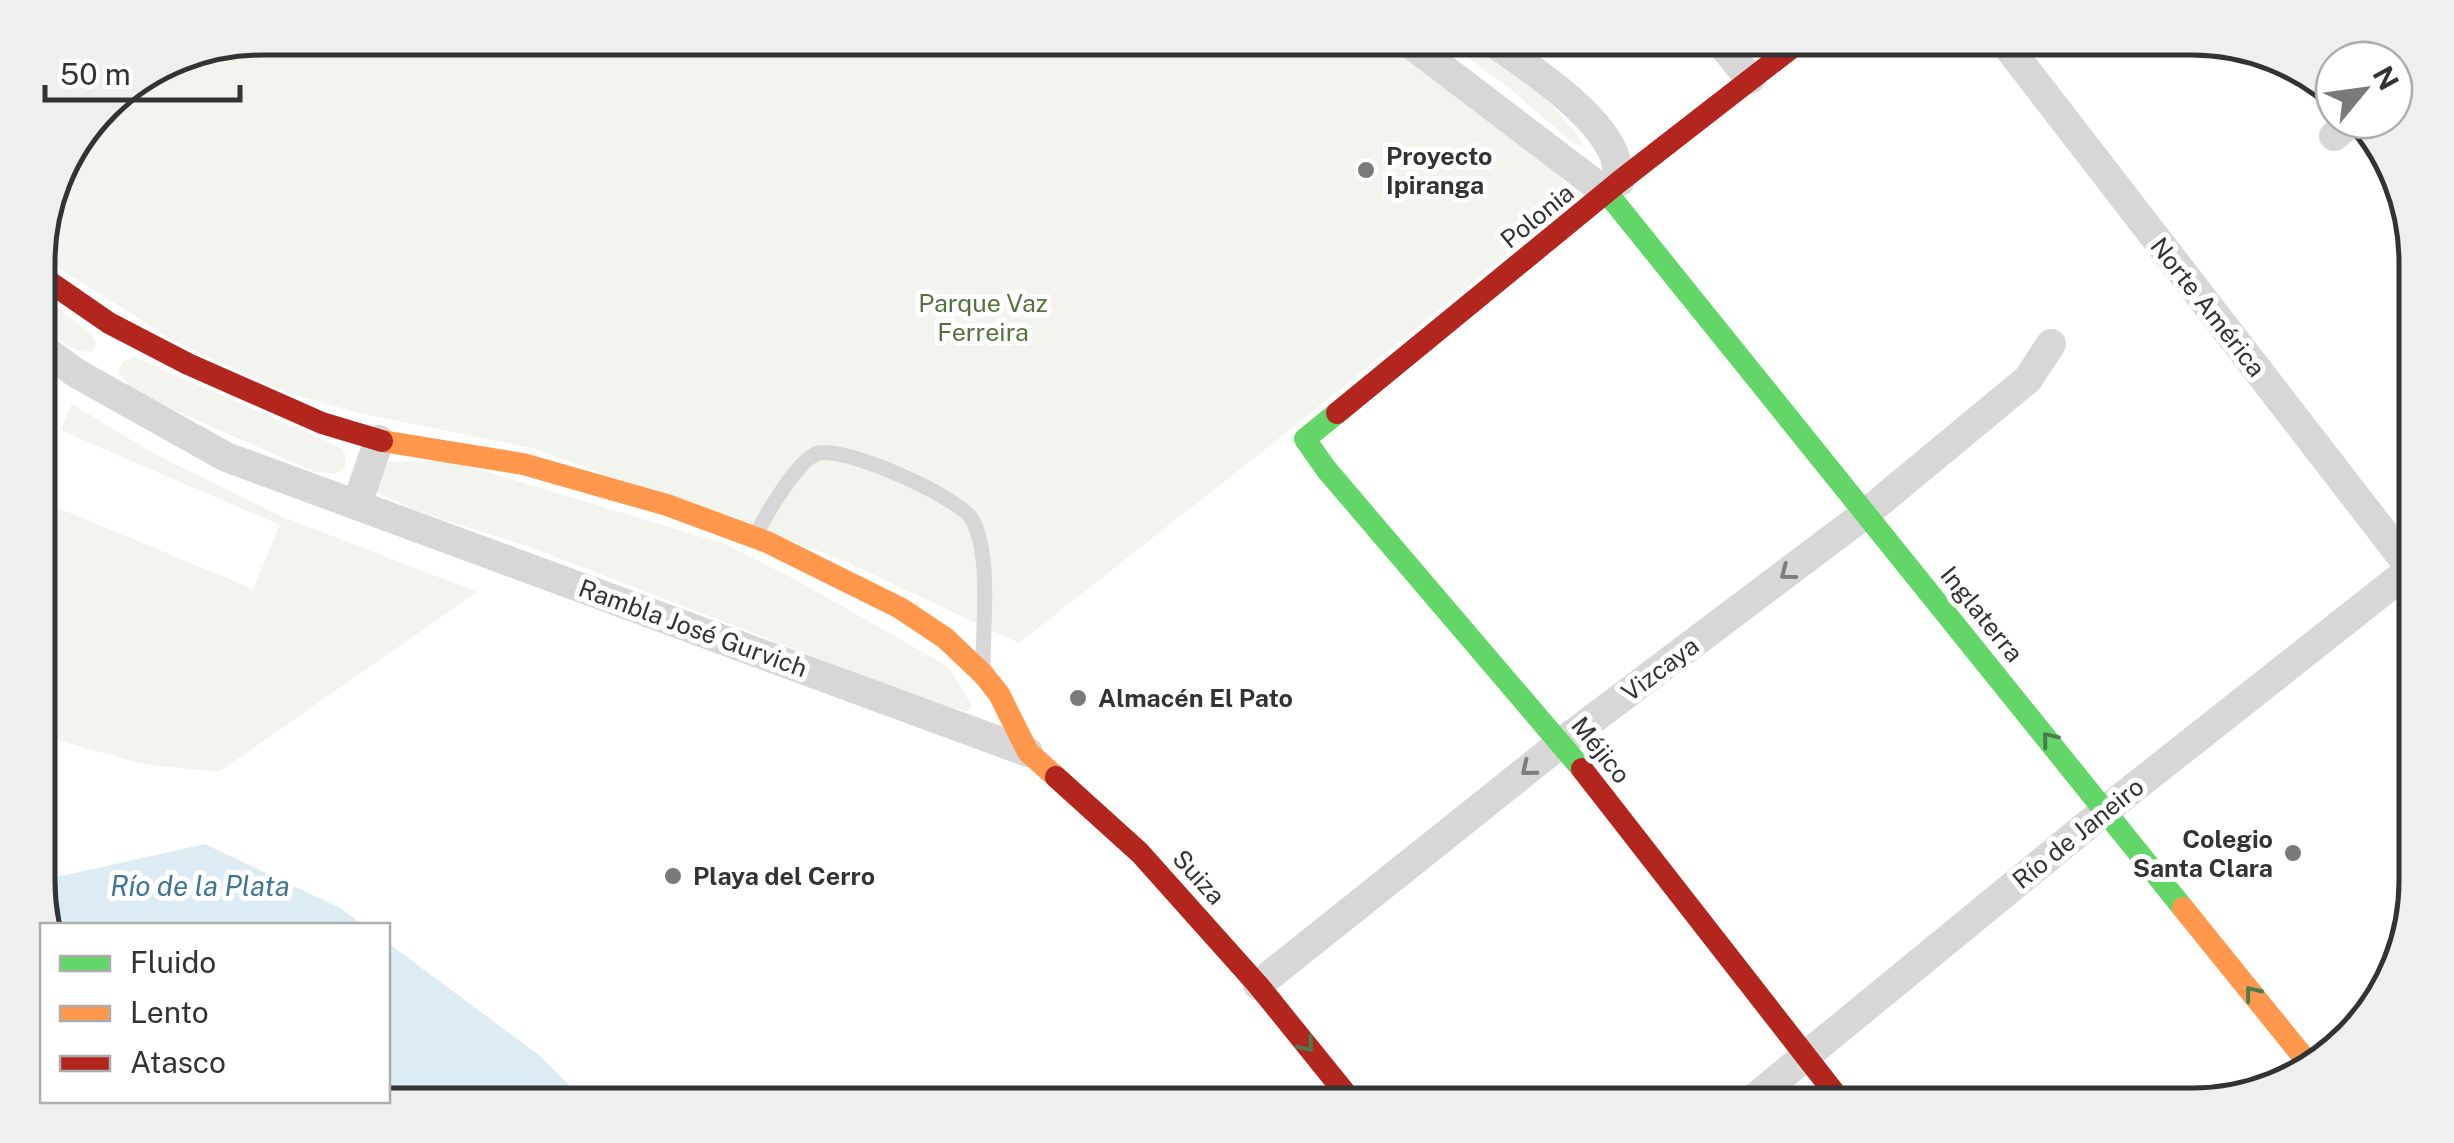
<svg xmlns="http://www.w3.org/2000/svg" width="2454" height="1143" font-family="'Public Sans',sans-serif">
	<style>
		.green { fill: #f1f5ed }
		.water { fill: #ddebf3 }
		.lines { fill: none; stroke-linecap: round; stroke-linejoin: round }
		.lane { stroke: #d7d7d7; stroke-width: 15 }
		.street { stroke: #d7d7d7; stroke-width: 30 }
		.fast { stroke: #63d668; stroke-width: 22 }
		.slow { stroke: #ff974d; stroke-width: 22 }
		.jam { stroke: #b3261e; stroke-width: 22 }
		.oneway { stroke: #7d7d7d }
		.oneway2 { stroke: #497c4b }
		.poi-dot { fill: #7a7a7a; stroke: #fff; stroke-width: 4 }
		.labels { text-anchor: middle; stroke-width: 10; stroke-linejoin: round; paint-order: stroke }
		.poi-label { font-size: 25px; font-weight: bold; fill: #333; stroke: #fff; text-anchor: start }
		.street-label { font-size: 25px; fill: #333; stroke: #fff }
		.park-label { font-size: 25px; fill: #56703f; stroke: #fff }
		.water-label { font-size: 28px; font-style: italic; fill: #3f7597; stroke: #fff }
		.rim { fill: none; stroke: #333; stroke-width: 5 }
	</style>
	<rect width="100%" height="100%" fill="#fff"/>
	<path class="green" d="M 262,38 L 1377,38 L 1557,172 L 1576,198 L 1300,422 L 1019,643 L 840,559 L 532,448 L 359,413 L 285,392 L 176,342 L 38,255 L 60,163 L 113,93 L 176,54 Z
		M 1441,38 C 1450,38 1463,35 1472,38 C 1492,43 1578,126 1583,146 L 1574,144 L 1508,87 Z
		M 38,293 L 92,335 L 96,344 L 91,352 C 70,352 54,336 38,324 Z
		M 134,357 L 342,448 L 346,456 L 345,467 L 336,474 L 315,472 L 151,400 L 129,386 L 118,371 L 123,362 Z
		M 72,404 L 158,456 L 283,517 L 477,592 L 219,772 L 143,764 L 39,735 L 39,500 L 253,589 L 280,525 L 60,430 Z
		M 448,460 L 725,544 L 798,581 L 940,662 L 952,672 L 972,706 L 967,711 L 937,704 L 530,547 L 416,511 L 377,492 L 374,478 L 388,462 Z"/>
	<path class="water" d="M 205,844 L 340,908 L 363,925 L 45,925 L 40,911 L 39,881 Z
		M 388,943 L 540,1056 L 589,1105 L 262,1105 L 237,1101 L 388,1100 Z"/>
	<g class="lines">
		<path class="lane" d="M 757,533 C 766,514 797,462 816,454 C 839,443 963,498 973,521 C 991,557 983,623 983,665"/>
		<path class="street" d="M 1072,38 L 1077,40
			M 1403,38 L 1608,194
			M 1488,38 C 1528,68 1589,105 1612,150 C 1617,159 1618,172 1620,181
			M 1717,38 L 1750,79
			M 2001,38 L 2416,575
			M 2334,136 L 2354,120
			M 38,345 L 76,373 L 226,457 L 1028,752
			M 357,504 L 379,440
			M 1258,985 L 1561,743 L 1865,514 L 2028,379 L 2051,344
			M 1746,1105 L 2107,809 L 2416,565"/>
		<path class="fast" d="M 1608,194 L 2183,908
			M 1337,413 L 1305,439 L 1326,469 L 1582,769"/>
		<path class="slow" d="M 382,441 L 523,464 L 667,505 L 767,542 L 900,608 L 945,638 L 983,674 L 999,694 L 1028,752 L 1056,777
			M 2183,908 L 2313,1069"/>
		<path class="jam" d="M 38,274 L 109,323 L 188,364 L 322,423 L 382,441
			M 1337,413 L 1620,181 L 1804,38
			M 1582,769 L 1844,1105
			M 1056,777 L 1140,853 L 1258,985 L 1355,1105"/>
	</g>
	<defs><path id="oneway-chevron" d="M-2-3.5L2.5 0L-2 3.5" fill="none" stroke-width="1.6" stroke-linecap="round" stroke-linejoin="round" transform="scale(2.5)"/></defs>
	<g class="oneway">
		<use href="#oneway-chevron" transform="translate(1787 573) rotate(143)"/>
		<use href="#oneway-chevron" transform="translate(1528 769) rotate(141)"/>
	</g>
	<g class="oneway2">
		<use href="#oneway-chevron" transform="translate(2049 739) rotate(-129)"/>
		<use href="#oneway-chevron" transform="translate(2252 993) rotate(-128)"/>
		<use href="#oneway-chevron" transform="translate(1307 1045) rotate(51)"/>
	</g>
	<g class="poi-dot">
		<circle cx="1366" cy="170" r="10"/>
		<circle cx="1078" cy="698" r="10"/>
		<circle cx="2293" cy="853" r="10"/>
		<circle cx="673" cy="876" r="10"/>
	</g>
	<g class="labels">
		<g class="poi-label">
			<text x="1386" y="165">Proyecto<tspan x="1386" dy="29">Ipiranga</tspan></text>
			<text x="1098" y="707">Almacén El Pato</text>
			<text x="2273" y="848" text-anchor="end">Colegio<tspan x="2273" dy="29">Santa Clara</tspan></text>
			<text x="693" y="885">Playa del Cerro</text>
		</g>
		<g class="street-label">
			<text transform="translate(1537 216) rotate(-39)" y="9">Polonia</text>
			<text transform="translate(2208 307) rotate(52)" y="9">Norte América</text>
			<text transform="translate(1982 614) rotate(51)" y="9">Inglaterra</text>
			<text transform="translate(693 628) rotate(20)" y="9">Rambla José Gurvich</text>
			<text transform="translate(1660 669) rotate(-37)" y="9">Vizcaya</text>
			<text transform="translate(1601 750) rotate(51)" y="9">Méjico</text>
			<text transform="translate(2078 833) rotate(-39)" y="9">Río de Janeiro</text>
			<text transform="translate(1199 877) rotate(48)" y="9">Suiza</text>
		</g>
		<g class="park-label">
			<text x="983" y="312">Parque Vaz<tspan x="983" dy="29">Ferreira</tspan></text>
		</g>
		<g class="water-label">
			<text x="200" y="896">Río de la Plata</text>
		</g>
	</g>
	<path d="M0 0H2454V1143H0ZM262 55H2192A207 207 0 0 1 2399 262V881A207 207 0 0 1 2192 1088H262A207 207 0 0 1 55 881V262A207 207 0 0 1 262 55Z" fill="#efefef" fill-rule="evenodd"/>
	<path class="rim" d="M262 55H2192A207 207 0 0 1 2399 262V881A207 207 0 0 1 2192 1088H262A207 207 0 0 1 55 881V262A207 207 0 0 1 262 55Z"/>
	<rect x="40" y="923" width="350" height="180" fill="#ffffff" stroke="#adadad" stroke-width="2.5"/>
	<rect x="60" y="956" width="50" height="15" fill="#63d668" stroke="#adadad" stroke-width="2.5"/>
	<text x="130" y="973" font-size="30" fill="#333333">Fluido</text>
	<rect x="60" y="1006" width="50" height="15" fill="#ff974d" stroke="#adadad" stroke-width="2.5"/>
	<text x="130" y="1023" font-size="30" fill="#333333">Lento</text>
	<rect x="60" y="1056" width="50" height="15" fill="#b3261e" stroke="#adadad" stroke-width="2.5"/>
	<text x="130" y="1073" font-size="30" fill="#333333">Atasco</text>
	<g transform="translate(2364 90) rotate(61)"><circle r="48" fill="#ffffff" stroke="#adadad" stroke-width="2.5"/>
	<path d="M0-8L18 38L0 25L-18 38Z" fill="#7a7a7a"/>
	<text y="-15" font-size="28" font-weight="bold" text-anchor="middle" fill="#333333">N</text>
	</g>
	<path d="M45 85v15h195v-15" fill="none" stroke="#333333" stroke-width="5"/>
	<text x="60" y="85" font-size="30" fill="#333333" stroke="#ffffff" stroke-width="8" paint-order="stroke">50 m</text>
</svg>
